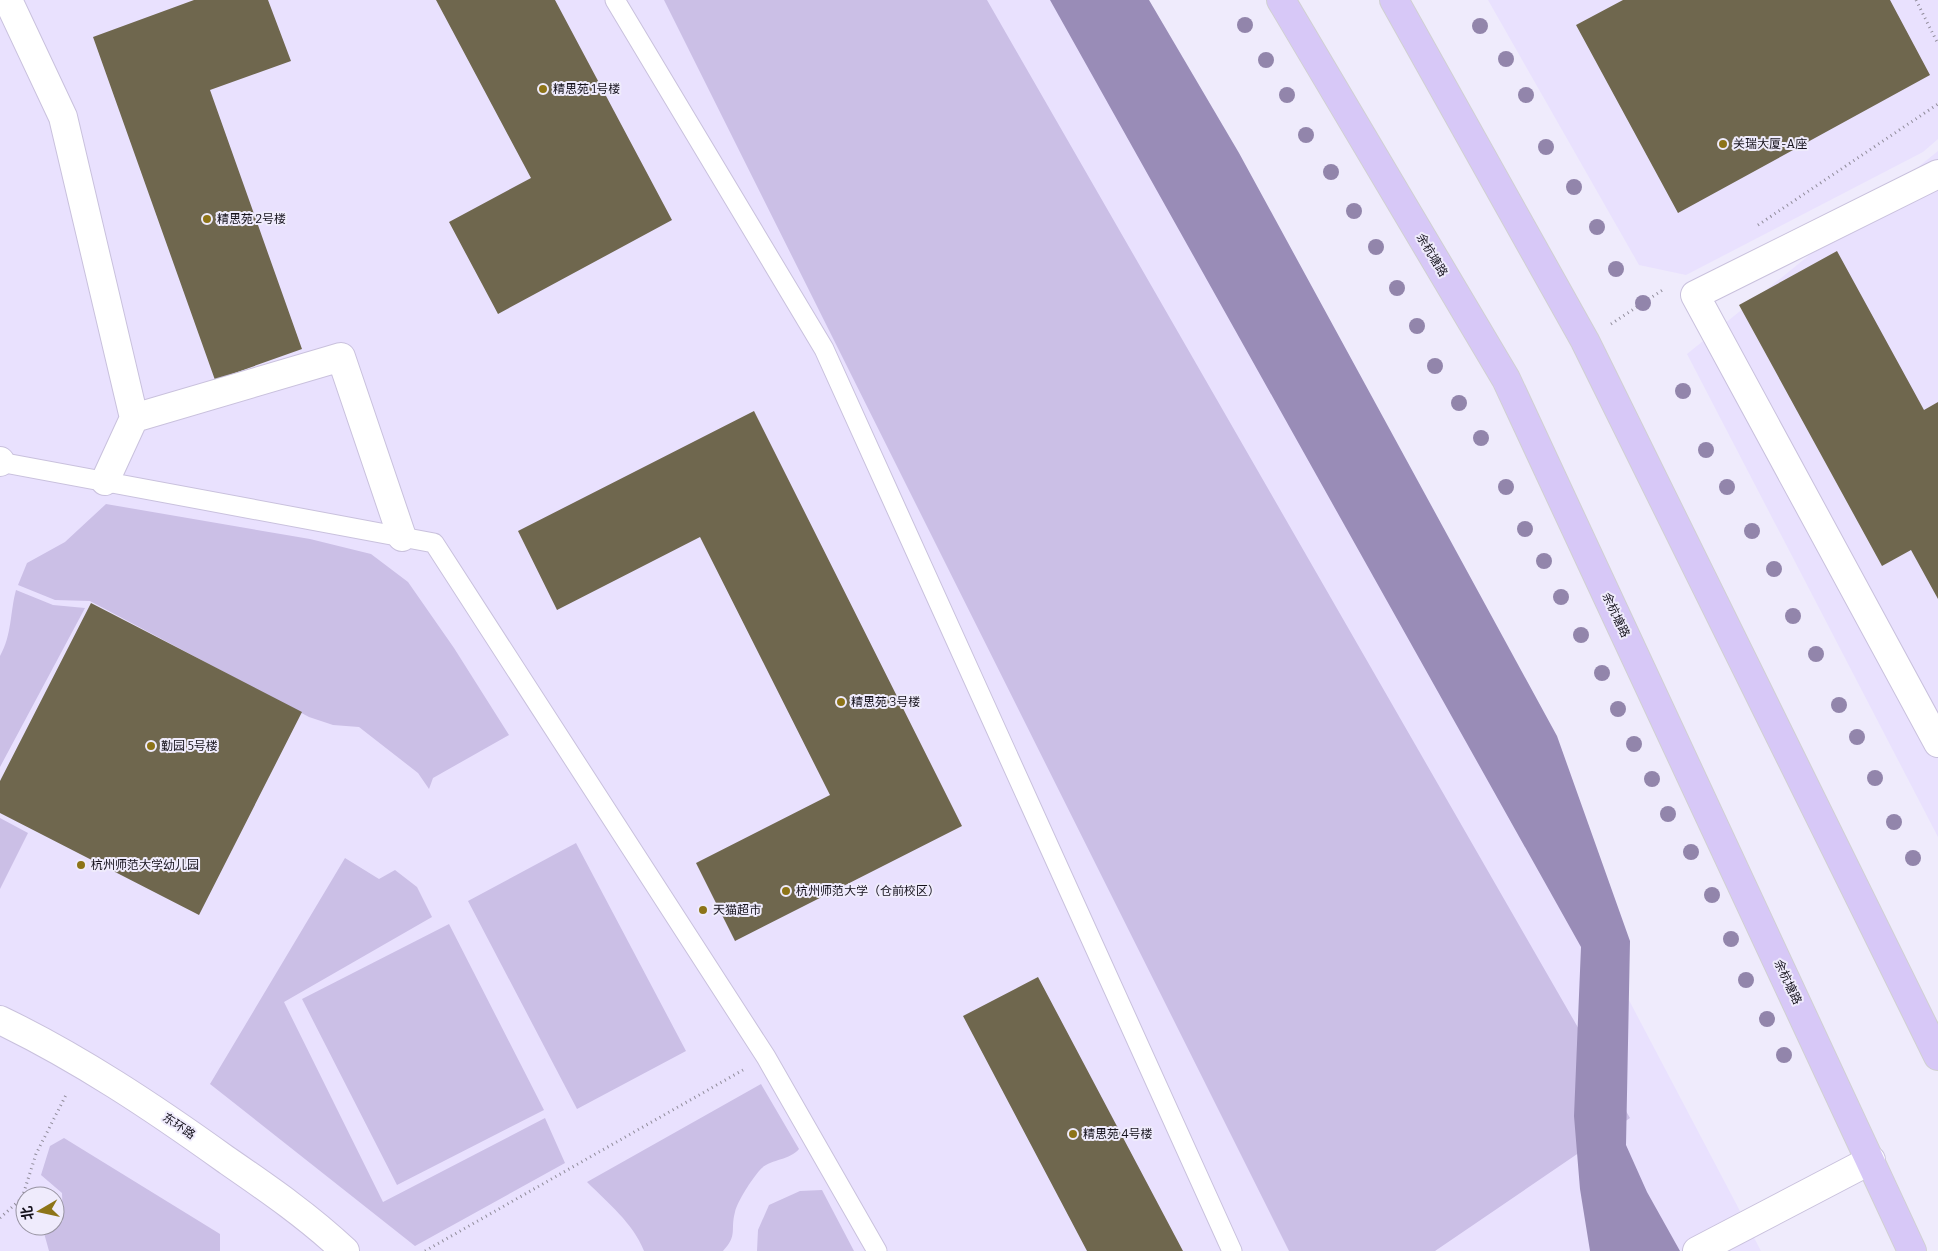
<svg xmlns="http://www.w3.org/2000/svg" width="1938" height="1251" font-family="Bitter,'Noto Sans SC',serif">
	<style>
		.built { fill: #e9e1fe; fill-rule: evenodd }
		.green { fill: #cbbfe6 }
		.water { fill: #998cb7 }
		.building { fill: #6f674e }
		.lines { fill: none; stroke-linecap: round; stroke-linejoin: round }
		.lane-casing { stroke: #c9c1dd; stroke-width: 21 }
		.street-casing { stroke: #c9c1dd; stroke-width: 30 }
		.primary-casing { stroke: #d0d0d2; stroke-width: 30 }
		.path { stroke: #908c9a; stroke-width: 3; stroke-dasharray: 1 4; stroke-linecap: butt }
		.lane { stroke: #fff; stroke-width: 19 }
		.street { stroke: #fff; stroke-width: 28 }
		.primary { stroke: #d7c8f7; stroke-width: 28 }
		.tree { fill: #9285ab }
		.poi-dot { fill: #8d7418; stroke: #efebfc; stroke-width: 2 }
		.labels { text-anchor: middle; stroke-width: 4; stroke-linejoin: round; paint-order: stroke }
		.poi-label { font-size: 12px; fill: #15121c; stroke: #efebfc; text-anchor: start }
		.street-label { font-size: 12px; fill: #15121c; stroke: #efebfc }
	</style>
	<rect width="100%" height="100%" fill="#efebfc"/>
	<path class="built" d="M 0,0 L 1078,0 L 1411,586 L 1761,1251 L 0,1251 ZM 25,1196 L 55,1196 L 55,1226 L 25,1226 Z
		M 1488,0 L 1938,0 L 1938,139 L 1923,152 L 1686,275 L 1639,265 Z
		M 1938,151 L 1938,837 L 1687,354 Z"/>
	<path class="green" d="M 664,0 L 987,0 L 1630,1118 L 1435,1251 L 1289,1251 Z
		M 106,504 L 310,539 L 371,554 L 408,582 L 454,648 L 509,735 L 433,778 L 429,789 L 418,773 L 359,727 L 333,725 L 309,717 L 90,601 L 55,600 L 18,585 L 27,563 L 65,542 Z
		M 16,590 L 53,605 L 85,608 L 0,767 L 0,656 C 12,635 10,612 16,590 Z
		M 0,818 L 28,833 L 0,889 Z
		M 576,843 L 686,1051 L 577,1109 L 468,901 Z
		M 345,858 L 379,879 L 395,870 L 417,887 L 432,917 L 284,1002 L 383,1202 L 545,1118 L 565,1163 L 415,1246 L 210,1084 Z
		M 449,924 L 544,1110 L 397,1185 L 302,999 Z
		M 761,1084 L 799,1149 C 789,1161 768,1159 759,1171 C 752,1179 737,1202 735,1212 C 730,1230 738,1235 723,1251 L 644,1251 C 633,1223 608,1203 587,1182 Z
		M 64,1138 L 220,1234 L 220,1251 L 49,1251 L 44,1233 L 63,1221 L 62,1193 L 41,1175 L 50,1146 Z
		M 822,1190 L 854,1251 L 757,1251 L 758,1230 L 769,1205 L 800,1191 Z"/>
	<path class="water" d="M 1050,0 L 1149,0 L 1239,153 L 1557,736 L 1630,941 L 1626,1145 L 1647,1192 L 1680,1251 L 1590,1251 L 1580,1189 L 1574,1116 L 1581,947 Z"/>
	<path class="building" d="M 194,0 L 268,0 L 291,61 L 210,90 L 302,349 L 215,380 L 93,37 Z
		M 436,0 L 555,0 L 672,220 L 498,314 L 449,222 L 531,178 Z
		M 1623,0 L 1890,0 L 1930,75 L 1678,213 L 1576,25 Z
		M 1837,251 L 1924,410 L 1938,402 L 1938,599 L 1911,550 L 1882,566 L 1739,305 Z
		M 754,411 L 962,826 L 735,941 L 696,863 L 830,795 L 700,537 L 557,610 L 518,531 Z
		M 91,603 L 302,712 L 199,915 L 0,813 L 0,781 Z
		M 1038,977 L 1183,1251 L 1087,1251 L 963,1016 Z"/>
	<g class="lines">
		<g class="lane-casing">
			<path id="lane" d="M 615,0 L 824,349 L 1232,1251
				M 0,462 L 434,543 L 766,1057 L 877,1251"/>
		</g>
		<g class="street-casing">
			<path id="street" d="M 8,0 L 63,117 L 134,418
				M 1938,174 L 1695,295 L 1938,743
				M 0,461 L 0,462
				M 105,481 L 134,418 L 341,357 L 402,537
				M 0,1020 C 79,1058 154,1108 225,1159 C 267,1188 308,1216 345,1251
				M 1697,1251 L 1871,1160"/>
		</g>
		<g class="primary-casing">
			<path id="primary" d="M 1281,0 L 1506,379 L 1912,1251
				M 1394,0 L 1585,341 L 1938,1056"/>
		</g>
		<path class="path" d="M 1916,0 L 1938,44
			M 1758,225 L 1938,104
			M 1611,324 L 1664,289
			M 0,1218 L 22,1198 L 36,1154 L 67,1093
			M 425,1251 L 743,1070"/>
		<use href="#lane" class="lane"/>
		<use href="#street" class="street"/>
		<use href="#primary" class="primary"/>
	</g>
	<g class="tree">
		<circle cx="1245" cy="25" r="8"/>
		<circle cx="1480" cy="26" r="8"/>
		<circle cx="1506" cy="59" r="8"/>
		<circle cx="1266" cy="60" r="8"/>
		<circle cx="1287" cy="95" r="8"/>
		<circle cx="1526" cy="95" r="8"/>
		<circle cx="1306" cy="135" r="8"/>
		<circle cx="1546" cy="147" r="8"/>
		<circle cx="1331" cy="172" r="8"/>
		<circle cx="1574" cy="187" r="8"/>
		<circle cx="1354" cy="211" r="8"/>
		<circle cx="1597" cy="227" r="8"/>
		<circle cx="1376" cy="247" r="8"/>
		<circle cx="1616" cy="269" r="8"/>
		<circle cx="1397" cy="288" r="8"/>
		<circle cx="1643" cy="303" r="8"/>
		<circle cx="1417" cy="326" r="8"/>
		<circle cx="1435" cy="366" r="8"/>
		<circle cx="1683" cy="391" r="8"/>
		<circle cx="1459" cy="403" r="8"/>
		<circle cx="1481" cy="438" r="8"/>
		<circle cx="1706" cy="450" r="8"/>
		<circle cx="1506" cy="487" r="8"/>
		<circle cx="1727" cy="487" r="8"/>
		<circle cx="1525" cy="529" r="8"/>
		<circle cx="1752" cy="531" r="8"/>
		<circle cx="1544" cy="561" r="8"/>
		<circle cx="1774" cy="569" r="8"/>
		<circle cx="1561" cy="597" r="8"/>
		<circle cx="1793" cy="616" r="8"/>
		<circle cx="1581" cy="635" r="8"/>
		<circle cx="1816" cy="654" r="8"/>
		<circle cx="1602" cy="673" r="8"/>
		<circle cx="1839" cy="705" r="8"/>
		<circle cx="1618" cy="709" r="8"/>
		<circle cx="1857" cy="737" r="8"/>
		<circle cx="1634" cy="744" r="8"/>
		<circle cx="1875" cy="778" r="8"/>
		<circle cx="1652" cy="779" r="8"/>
		<circle cx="1668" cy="814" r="8"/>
		<circle cx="1894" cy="822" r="8"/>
		<circle cx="1691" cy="852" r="8"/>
		<circle cx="1913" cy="858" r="8"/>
		<circle cx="1712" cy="895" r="8"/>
		<circle cx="1731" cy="939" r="8"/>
		<circle cx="1746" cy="980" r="8"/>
		<circle cx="1767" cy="1019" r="8"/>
		<circle cx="1784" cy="1055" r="8"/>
	</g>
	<g class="poi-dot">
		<circle cx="543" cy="89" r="5"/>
		<circle cx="1723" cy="144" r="5"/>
		<circle cx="207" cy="219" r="5"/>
		<circle cx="841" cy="702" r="5"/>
		<circle cx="151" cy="746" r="5"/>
		<circle cx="81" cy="865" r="5"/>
		<circle cx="786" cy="891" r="5"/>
		<circle cx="703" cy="910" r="5"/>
		<circle cx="1073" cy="1134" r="5"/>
	</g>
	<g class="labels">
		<g class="poi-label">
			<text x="553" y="93">精思苑 1号楼</text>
			<text x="1733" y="148">关瑞大厦-A座</text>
			<text x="217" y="223">精思苑 2号楼</text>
			<text x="851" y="706">精思苑 3号楼</text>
			<text x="161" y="750">勤园 5号楼</text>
			<text x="91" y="869">杭州师范大学幼儿园</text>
			<text x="796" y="895">杭州师范大学（仓前校区）</text>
			<text x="713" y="914">天猫超市</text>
			<text x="1083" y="1138">精思苑 4号楼</text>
		</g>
		<g class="street-label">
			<text transform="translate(1432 255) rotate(59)" y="4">余杭塘路</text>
			<text transform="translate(1616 615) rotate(65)" y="4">余杭塘路</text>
			<text transform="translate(1788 982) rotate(65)" y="4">余杭塘路</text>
			<text transform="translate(179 1126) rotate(34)" y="4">东环路</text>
		</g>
	</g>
	<g transform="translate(40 1211) rotate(261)"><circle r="24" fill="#efebfc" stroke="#9894a2"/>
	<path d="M0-4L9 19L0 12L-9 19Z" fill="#8d7418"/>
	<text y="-8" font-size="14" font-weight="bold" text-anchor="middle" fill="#15121c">北</text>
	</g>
</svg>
